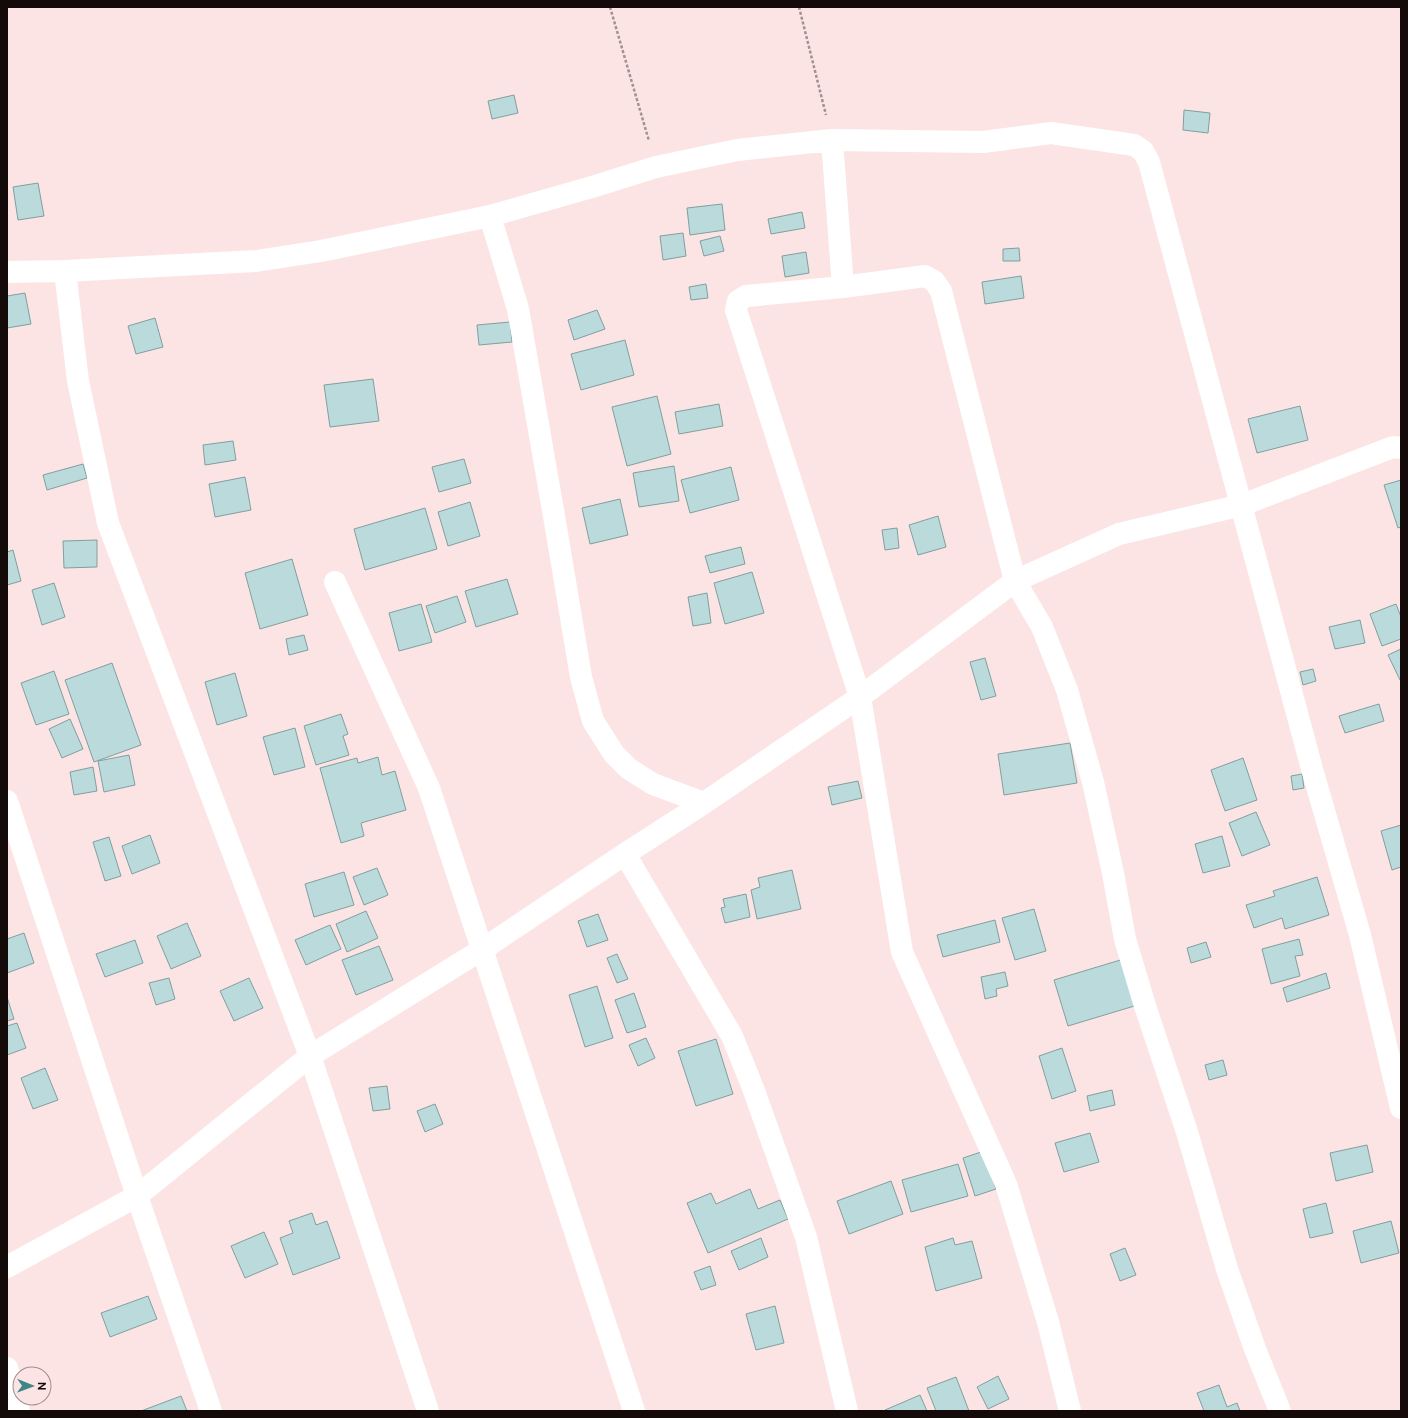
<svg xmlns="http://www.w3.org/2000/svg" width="1408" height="1418" font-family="'Public Sans',sans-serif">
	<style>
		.building { fill: #badadb; stroke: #809f9f }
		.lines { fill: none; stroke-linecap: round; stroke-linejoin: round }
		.path { stroke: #a39090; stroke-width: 2.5; stroke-dasharray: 3 2; stroke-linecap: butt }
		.minor { stroke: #fff; stroke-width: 22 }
	</style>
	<rect width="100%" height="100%" fill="#fde4e4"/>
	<path class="building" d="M 514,95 L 518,113 L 492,119 L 488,101 Z
		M 1184,110 L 1210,113 L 1208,133 L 1183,130 Z
		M 38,183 L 44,216 L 18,220 L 13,187 Z
		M 722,204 L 725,230 L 690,235 L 687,208 Z
		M 802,212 L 805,228 L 771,234 L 768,219 Z
		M 683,233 L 686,256 L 663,260 L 660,236 Z
		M 720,236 L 724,251 L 704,256 L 700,241 Z
		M 1019,248 L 1020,261 L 1003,261 L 1003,249 Z
		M 806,252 L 809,273 L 785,277 L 782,256 Z
		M 1021,276 L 1024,298 L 985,304 L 982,282 Z
		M 706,284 L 708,298 L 691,300 L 689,287 Z
		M 25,293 L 31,324 L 7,328 L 7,296 Z
		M 597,310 L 605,329 L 574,340 L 568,320 Z
		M 155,318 L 163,347 L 136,354 L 128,326 Z
		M 510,322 L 512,342 L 479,345 L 477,325 Z
		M 625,340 L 634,375 L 581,390 L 571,354 Z
		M 373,379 L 379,421 L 330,427 L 324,385 Z
		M 657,396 L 671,454 L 627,466 L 612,407 Z
		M 719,404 L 723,426 L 679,434 L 675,412 Z
		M 1300,406 L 1308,440 L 1257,453 L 1248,419 Z
		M 233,441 L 236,460 L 205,465 L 203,445 Z
		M 464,459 L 471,483 L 439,492 L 432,467 Z
		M 83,464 L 87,478 L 47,490 L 43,475 Z
		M 674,466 L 679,501 L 639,507 L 633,473 Z
		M 731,467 L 739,500 L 690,513 L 681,480 Z
		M 245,477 L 251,510 L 215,517 L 209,484 Z
		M 1401,480 L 1401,527 L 1398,528 L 1384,485 Z
		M 620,499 L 628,535 L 590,544 L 582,508 Z
		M 470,502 L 480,536 L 448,546 L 438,512 Z
		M 425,508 L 437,549 L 365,570 L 354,529 Z
		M 938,516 L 946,547 L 918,555 L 909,525 Z
		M 897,528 L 899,548 L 885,550 L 882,530 Z
		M 97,540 L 97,567 L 64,568 L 63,541 Z
		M 741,547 L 745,564 L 710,573 L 705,556 Z
		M 13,550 L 21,581 L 7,585 L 7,552 Z
		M 292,559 L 308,615 L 260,629 L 245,573 Z
		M 752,572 L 764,613 L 725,624 L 714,583 Z
		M 507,579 L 518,614 L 476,627 L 465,591 Z
		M 54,583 L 65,617 L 42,625 L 32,590 Z
		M 707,593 L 711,623 L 693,626 L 688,597 Z
		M 457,596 L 466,622 L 435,633 L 426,606 Z
		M 421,604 L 432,642 L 399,651 L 389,613 Z
		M 1396,604 L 1401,617 L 1401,639 L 1382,646 L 1370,614 Z
		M 1360,620 L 1365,643 L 1335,649 L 1329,627 Z
		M 304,635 L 308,650 L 289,655 L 286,639 Z
		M 1401,649 L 1401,680 L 1400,680 L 1388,655 Z
		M 985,658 L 996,696 L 981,700 L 970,662 Z
		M 112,663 L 141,745 L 94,762 L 65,680 Z
		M 1313,669 L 1316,681 L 1303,685 L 1300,672 Z
		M 54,671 L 69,714 L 36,725 L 21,683 Z
		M 235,673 L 247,716 L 217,725 L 205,682 Z
		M 1379,704 L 1384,721 L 1345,733 L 1339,716 Z
		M 341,714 L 348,734 L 343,736 L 349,755 L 316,765 L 304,726 Z
		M 70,719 L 83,749 L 62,758 L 49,729 Z
		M 295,728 L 305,767 L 274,775 L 263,737 Z
		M 1070,743 L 1077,783 L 1004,795 L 998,754 Z
		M 129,755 L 135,785 L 104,792 L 98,761 Z
		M 378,757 L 382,775 L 395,771 L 406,810 L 361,823 L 364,836 L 341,843 L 320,768 L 357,758 L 358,763 Z
		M 1243,758 L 1257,800 L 1225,811 L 1211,770 Z
		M 93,767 L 97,791 L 74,795 L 70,772 Z
		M 1302,774 L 1304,788 L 1293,790 L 1291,776 Z
		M 858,781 L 862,798 L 832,805 L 828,787 Z
		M 1256,812 L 1270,845 L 1242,856 L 1229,823 Z
		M 1401,825 L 1401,867 L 1392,870 L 1381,831 Z
		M 150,835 L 160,863 L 132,874 L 122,846 Z
		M 1222,836 L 1230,866 L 1203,873 L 1195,844 Z
		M 109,837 L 121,876 L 105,881 L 93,842 Z
		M 377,868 L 388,895 L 364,905 L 353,877 Z
		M 792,870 L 801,909 L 757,919 L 751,890 L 760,887 L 758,878 Z
		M 344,872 L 354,905 L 314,917 L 305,884 Z
		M 1317,877 L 1329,915 L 1285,929 L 1282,918 L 1254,928 L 1246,905 L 1275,896 L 1273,891 Z
		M 746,894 L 750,917 L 725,923 L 721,908 L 725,907 L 723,899 Z
		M 1034,909 L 1046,951 L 1015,960 L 1002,918 Z
		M 366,911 L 378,938 L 347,952 L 336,924 Z
		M 598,914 L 608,940 L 587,947 L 578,921 Z
		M 995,920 L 1000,942 L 943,957 L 937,935 Z
		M 187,923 L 201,956 L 171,969 L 157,936 Z
		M 330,925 L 341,949 L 306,965 L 295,940 Z
		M 24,933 L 34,963 L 7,973 L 7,939 Z
		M 1299,939 L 1303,955 L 1295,956 L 1300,976 L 1271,984 L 1262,949 Z
		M 135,940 L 143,963 L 105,977 L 96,954 Z
		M 1206,942 L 1211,957 L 1191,963 L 1187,948 Z
		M 379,946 L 393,980 L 356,995 L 342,960 Z
		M 617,954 L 628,979 L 617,983 L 607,958 Z
		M 1127,958 L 1141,1004 L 1068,1026 L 1054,980 Z
		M 1005,972 L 1008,986 L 996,989 L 997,996 L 985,999 L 981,977 Z
		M 1326,973 L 1330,988 L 1287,1002 L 1283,988 Z
		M 169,978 L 175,999 L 156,1005 L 149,983 Z
		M 249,978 L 263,1008 L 234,1021 L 220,991 Z
		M 597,986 L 613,1038 L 585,1047 L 569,995 Z
		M 634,993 L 646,1027 L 627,1033 L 615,1000 Z
		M 7,997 L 14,1019 L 7,1021 Z
		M 17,1023 L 26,1048 L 7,1055 L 7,1026 Z
		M 646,1038 L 655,1058 L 638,1066 L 629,1045 Z
		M 716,1039 L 733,1094 L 696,1106 L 678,1051 Z
		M 1062,1048 L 1076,1091 L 1052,1099 L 1039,1056 Z
		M 1223,1060 L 1227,1075 L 1209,1080 L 1205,1065 Z
		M 45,1068 L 58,1100 L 33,1109 L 21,1078 Z
		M 387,1086 L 390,1109 L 373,1111 L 369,1088 Z
		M 1112,1090 L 1115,1105 L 1090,1111 L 1087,1096 Z
		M 435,1104 L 443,1124 L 425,1132 L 417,1111 Z
		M 1090,1133 L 1099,1162 L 1064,1172 L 1055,1143 Z
		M 1367,1145 L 1373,1172 L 1336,1181 L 1330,1153 Z
		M 984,1151 L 996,1189 L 975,1196 L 963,1158 Z
		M 958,1164 L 968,1196 L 911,1212 L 902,1180 Z
		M 891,1181 L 903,1214 L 849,1234 L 837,1201 Z
		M 750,1189 L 758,1209 L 780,1200 L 788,1219 L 708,1253 L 687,1203 L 711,1193 L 716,1204 Z
		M 1326,1203 L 1333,1233 L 1310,1238 L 1303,1209 Z
		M 312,1213 L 316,1225 L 327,1221 L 340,1258 L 293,1275 L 280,1238 L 293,1233 L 289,1221 Z
		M 1391,1221 L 1399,1253 L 1361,1263 L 1353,1231 Z
		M 264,1232 L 278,1264 L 245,1278 L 231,1246 Z
		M 761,1238 L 768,1257 L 739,1270 L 731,1251 Z
		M 953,1238 L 955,1245 L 972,1241 L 982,1278 L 936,1291 L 925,1247 Z
		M 1125,1248 L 1136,1275 L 1120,1281 L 1110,1254 Z
		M 710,1266 L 716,1285 L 701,1290 L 694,1272 Z
		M 148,1296 L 157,1319 L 110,1337 L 101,1313 Z
		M 775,1306 L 784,1343 L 756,1350 L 746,1314 Z
		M 998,1376 L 1009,1399 L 988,1409 L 977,1387 Z
		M 956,1377 L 969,1411 L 936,1411 L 927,1388 Z
		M 1219,1385 L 1227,1407 L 1237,1403 L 1240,1411 L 1204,1411 L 1197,1393 Z
		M 920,1395 L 927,1411 L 885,1411 L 885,1410 Z
		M 181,1396 L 187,1411 L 141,1411 Z"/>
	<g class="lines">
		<path class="path" d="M 610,7 L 649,141
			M 799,7 L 826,115"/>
		<path class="minor" d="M 832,140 L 843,287
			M 490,216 L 518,309 L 554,516 L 581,677 L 593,721 L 614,754 L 629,769 L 653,784 L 704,803
			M 65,271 L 78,381 L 108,523 L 310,1056 L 428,1411
			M 7,272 L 65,271 L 256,261 L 321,251 L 490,216 L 592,187 L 656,167 L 737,150 L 832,140 L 983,142 L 1051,133 L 1134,145 L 1143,151 L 1149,162 L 1312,769 L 1360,935 L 1401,1108
			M 335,582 L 429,788 L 634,1411
			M 7,801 L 137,1196 L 211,1411
			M 625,854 L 732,1036 L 753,1088 L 806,1237 L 847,1411
			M 7,1267 L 137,1196 L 310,1056 L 483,949 L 625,854 L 704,803 L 860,697 L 1015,581 L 1119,534 L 1242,505 L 1393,447 L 1401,448
			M 7,1368 L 19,1411
			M 1070,1411 L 1048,1322 L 1006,1184 L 902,952 L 860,697 L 736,310 L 738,301 L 746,296 L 843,287 L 925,276 L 934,281 L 941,291 L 1015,581 L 1042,627 L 1067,690 L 1093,782 L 1113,873 L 1125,939 L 1145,1006 L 1187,1132 L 1227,1269 L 1255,1349 L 1280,1411"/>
	</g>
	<rect width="1408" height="1418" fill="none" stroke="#140a0a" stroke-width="16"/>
	<g transform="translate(32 1386) rotate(91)"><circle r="19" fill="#fde4e4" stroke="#a08d8d"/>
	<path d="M0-3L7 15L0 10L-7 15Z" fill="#3e8688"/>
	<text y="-6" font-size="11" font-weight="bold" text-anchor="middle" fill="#140a0a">N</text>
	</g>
</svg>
